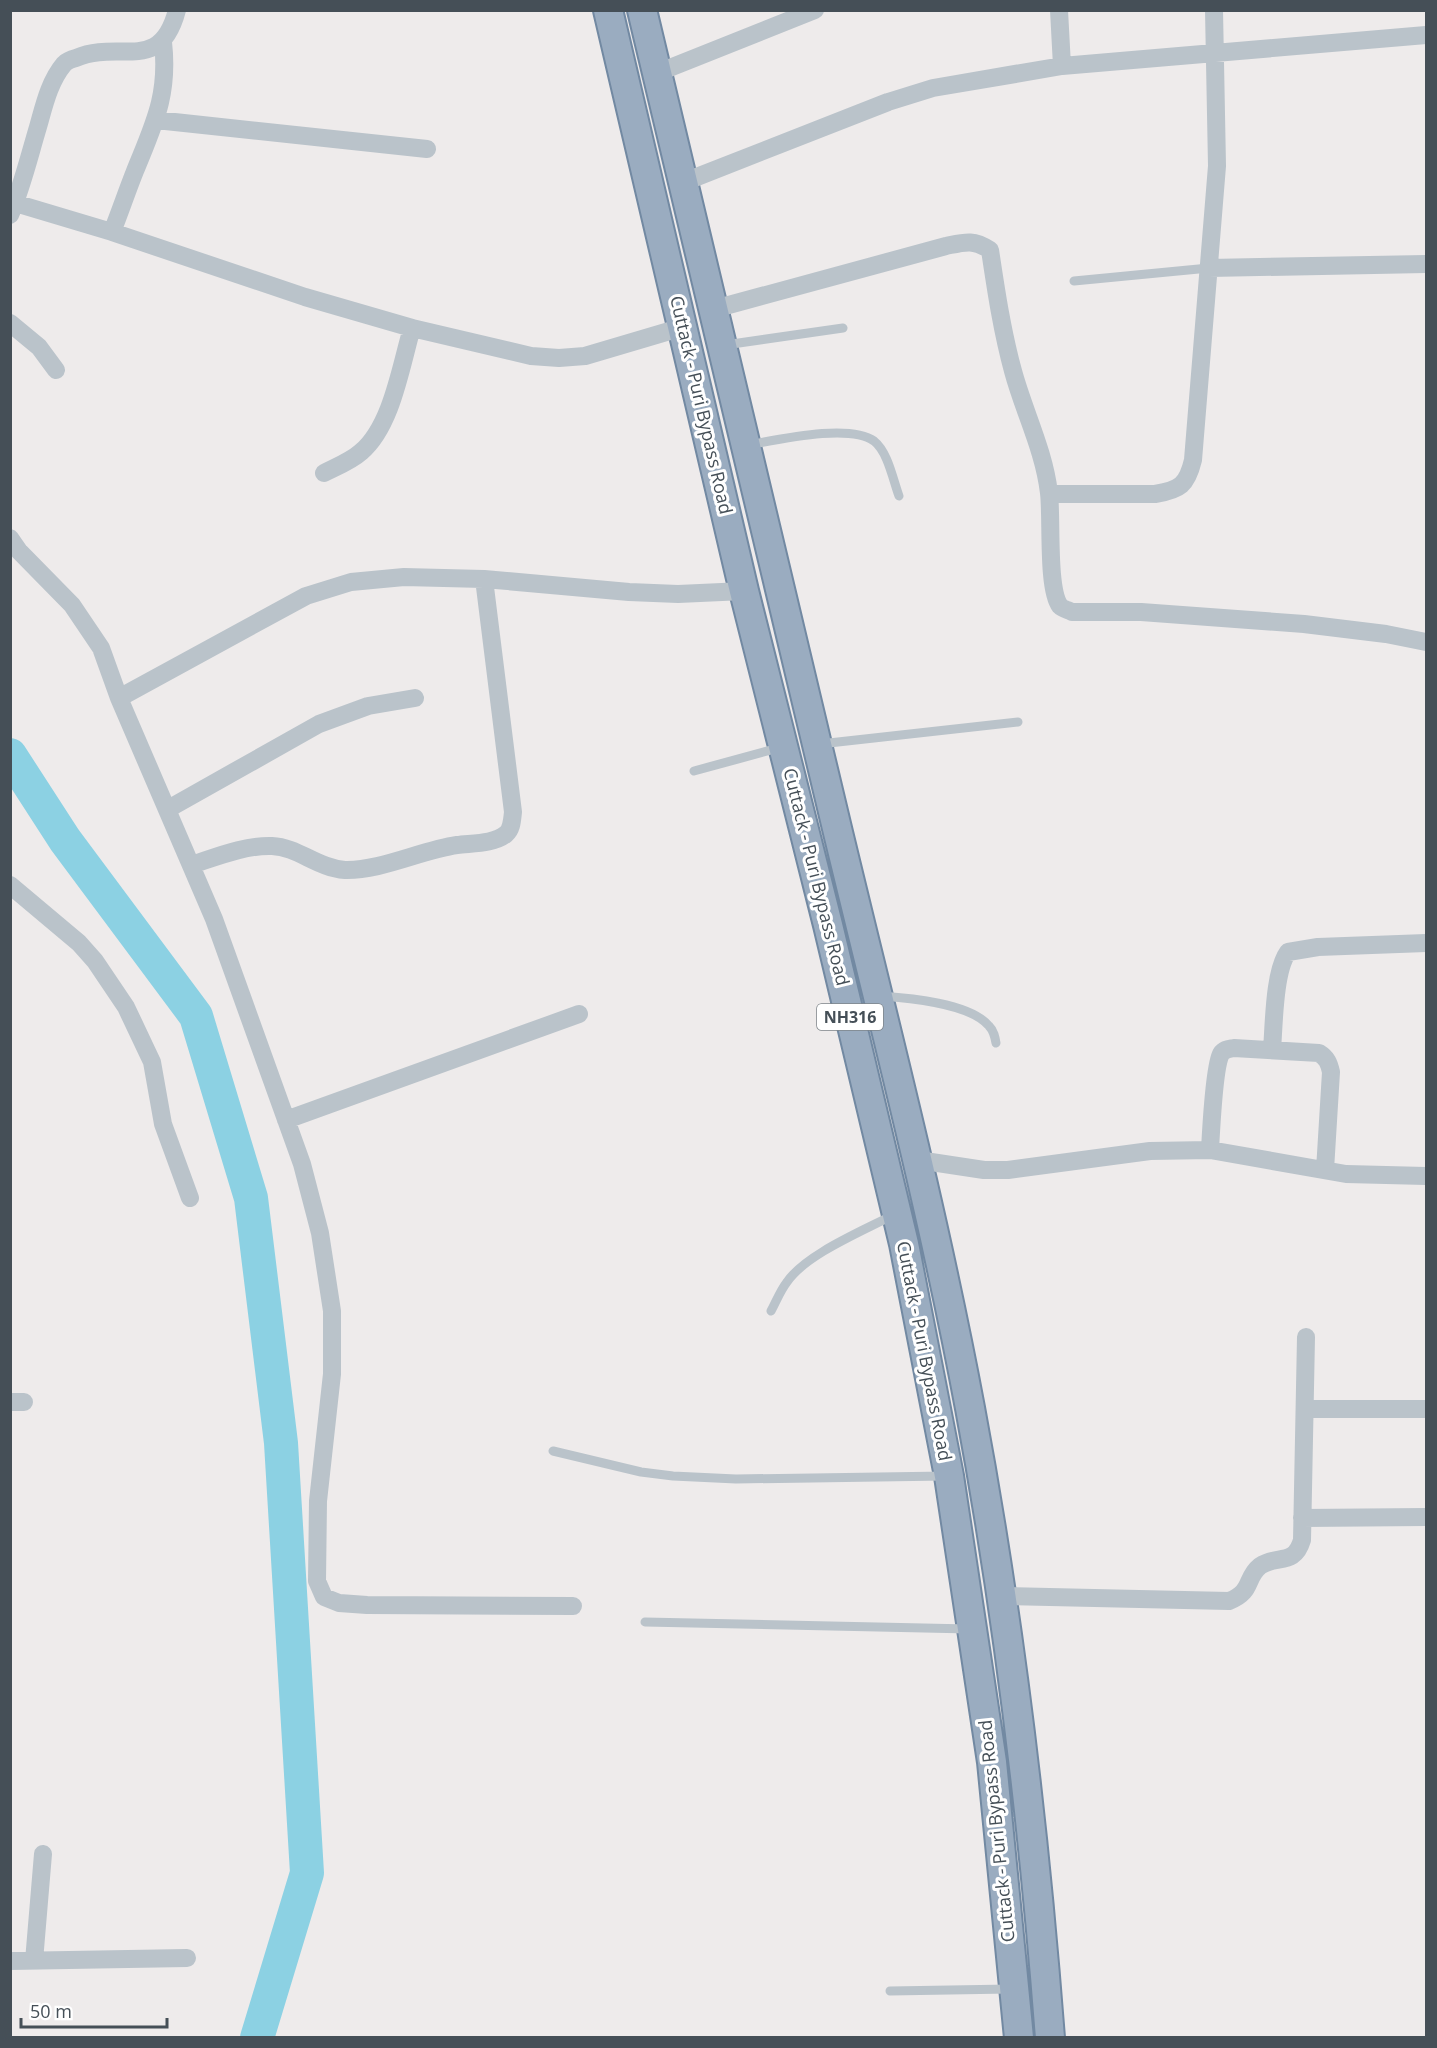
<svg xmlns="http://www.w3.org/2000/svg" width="1437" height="2048" font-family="'Open Sans',sans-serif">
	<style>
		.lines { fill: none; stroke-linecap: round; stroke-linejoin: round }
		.river { stroke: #8cd1e3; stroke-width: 34 }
		.trunk-casing { stroke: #7289a2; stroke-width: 32 }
		.service { stroke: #bac3ca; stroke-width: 9 }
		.minor { stroke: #bac3ca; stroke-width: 18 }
		.trunk { stroke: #9aacc0; stroke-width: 28 }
		.labels { text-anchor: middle; stroke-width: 6; stroke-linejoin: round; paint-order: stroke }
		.shield { fill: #fff; stroke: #7d8489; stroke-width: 1.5 }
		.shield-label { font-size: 16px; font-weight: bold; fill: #454f57 }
		.street-label { font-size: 18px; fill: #454f57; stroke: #fff }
	</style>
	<rect width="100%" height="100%" fill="#eeebeb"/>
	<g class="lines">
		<path class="river" d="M 10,755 L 65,840 L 196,1016 L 251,1198 L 281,1443 L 307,1873 L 257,2038"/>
		<g class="trunk-casing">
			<path id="trunk" d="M 608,10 L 744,591 L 828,925 L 904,1244 L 949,1476 L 992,1762 L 1019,2038
				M 642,10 C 706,280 771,550 835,820 C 882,1016 933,1210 970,1408 C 1009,1616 1034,1827 1050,2038"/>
		</g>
		<path class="service" d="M 1074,281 L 1209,268
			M 725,345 L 843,328
			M 748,445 C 777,440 849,423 874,441 C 888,452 893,480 899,496
			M 820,744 L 1018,722
			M 694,771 L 782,747
			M 881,996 C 909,998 970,1003 989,1026 C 994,1031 995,1037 996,1043
			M 771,1311 C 776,1302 780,1291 787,1282 C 806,1254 863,1231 893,1215
			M 553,1451 L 641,1472 L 673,1476 L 736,1479 L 946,1476
			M 645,1622 L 970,1629
			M 890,1991 L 1010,1989"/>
		<path class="minor" d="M 1059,10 L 1062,66
			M 657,73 L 815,10
			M 156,120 L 427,149
			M 684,182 L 888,102 L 933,88 L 1062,66 L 1426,35
			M 15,203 L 112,232 L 305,297 L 412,328 L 531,356 L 559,358 L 585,356 L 683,327
			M 10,215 C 22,187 29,157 38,127 C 44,106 49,82 64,64 C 67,61 72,59 76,58 C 120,39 160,75 177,10
			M 112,232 C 120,212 127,191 135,171 C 154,124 169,95 163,42
			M 1209,268 L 1426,264
			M 714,309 L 946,246 C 965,242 973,239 990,250 C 996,290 1002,331 1013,371 C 1024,412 1044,450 1049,493 C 1052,518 1047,589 1060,606 C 1063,609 1068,610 1072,612 L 1141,612 L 1304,624 L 1386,634 L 1426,642
			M 10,323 L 39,347 L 56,370
			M 324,473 C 336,467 351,461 361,452 C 392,426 401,365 412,328
			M 1049,494 L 1155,494 C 1180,490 1187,485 1193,460 L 1217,166 L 1214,10
			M 10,538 L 19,551 L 72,605 L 101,648 L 119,698 L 214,919 L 302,1164 L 320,1233 L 332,1311 L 332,1374 L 318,1501 L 317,1581 L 324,1597 L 339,1603 L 367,1605 L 573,1606
			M 119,698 L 306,596 L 351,582 L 404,577 L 484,579 L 629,592 L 678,594 L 744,591
			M 168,809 L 319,724 L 368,706 L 415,698
			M 191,865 C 216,857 245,845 272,846 C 298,847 317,868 345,870 C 380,871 422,850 457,845 C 472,843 494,844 506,834 C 512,829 512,820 513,812 L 484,579
			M 10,885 L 79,943 L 95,961 L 126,1007 L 152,1062 L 163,1124 L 190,1198
			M 1272,1050 C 1274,1025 1274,971 1288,952 L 1318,947 L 1426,943
			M 286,1120 L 579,1014
			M 1210,1150 C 1211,1132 1214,1067 1221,1054 C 1224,1049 1229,1049 1234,1048 L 1319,1053 C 1327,1058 1329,1063 1331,1072 L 1325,1170
			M 918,1160 L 984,1170 L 1008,1170 L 1150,1151 L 1210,1150 L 1346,1174 L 1426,1176
			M 10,1402 L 24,1402
			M 1305,1409 L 1426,1409
			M 1302,1518 L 1426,1517
			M 1001,1596 L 1229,1601 C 1253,1592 1245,1578 1260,1566 C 1277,1554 1294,1567 1302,1540 L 1306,1337
			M 10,1961 L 187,1958
			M 34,1961 L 43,1854"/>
		<use href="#trunk" class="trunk"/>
	</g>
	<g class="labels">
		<rect class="shield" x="817" y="1004" width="66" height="26" rx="4.5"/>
		<g class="shield-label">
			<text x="850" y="1023">NH316</text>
		</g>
		<g class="street-label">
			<text transform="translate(701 405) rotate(77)" y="6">Cuttack - Puri Bypass Road</text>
			<text transform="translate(816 877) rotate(76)" y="6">Cuttack - Puri Bypass Road</text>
			<text transform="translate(924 1351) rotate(79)" y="6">Cuttack - Puri Bypass Road</text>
			<text transform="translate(997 1831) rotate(-96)" y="6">Cuttack - Puri Bypass Road</text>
		</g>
	</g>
	<rect width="1437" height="2048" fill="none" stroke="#454f57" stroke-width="24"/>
	<path d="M21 2018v9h146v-9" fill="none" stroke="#454f57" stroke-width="3"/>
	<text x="30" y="2018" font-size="18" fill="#454f57" stroke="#ffffff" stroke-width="4.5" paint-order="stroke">50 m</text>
</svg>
